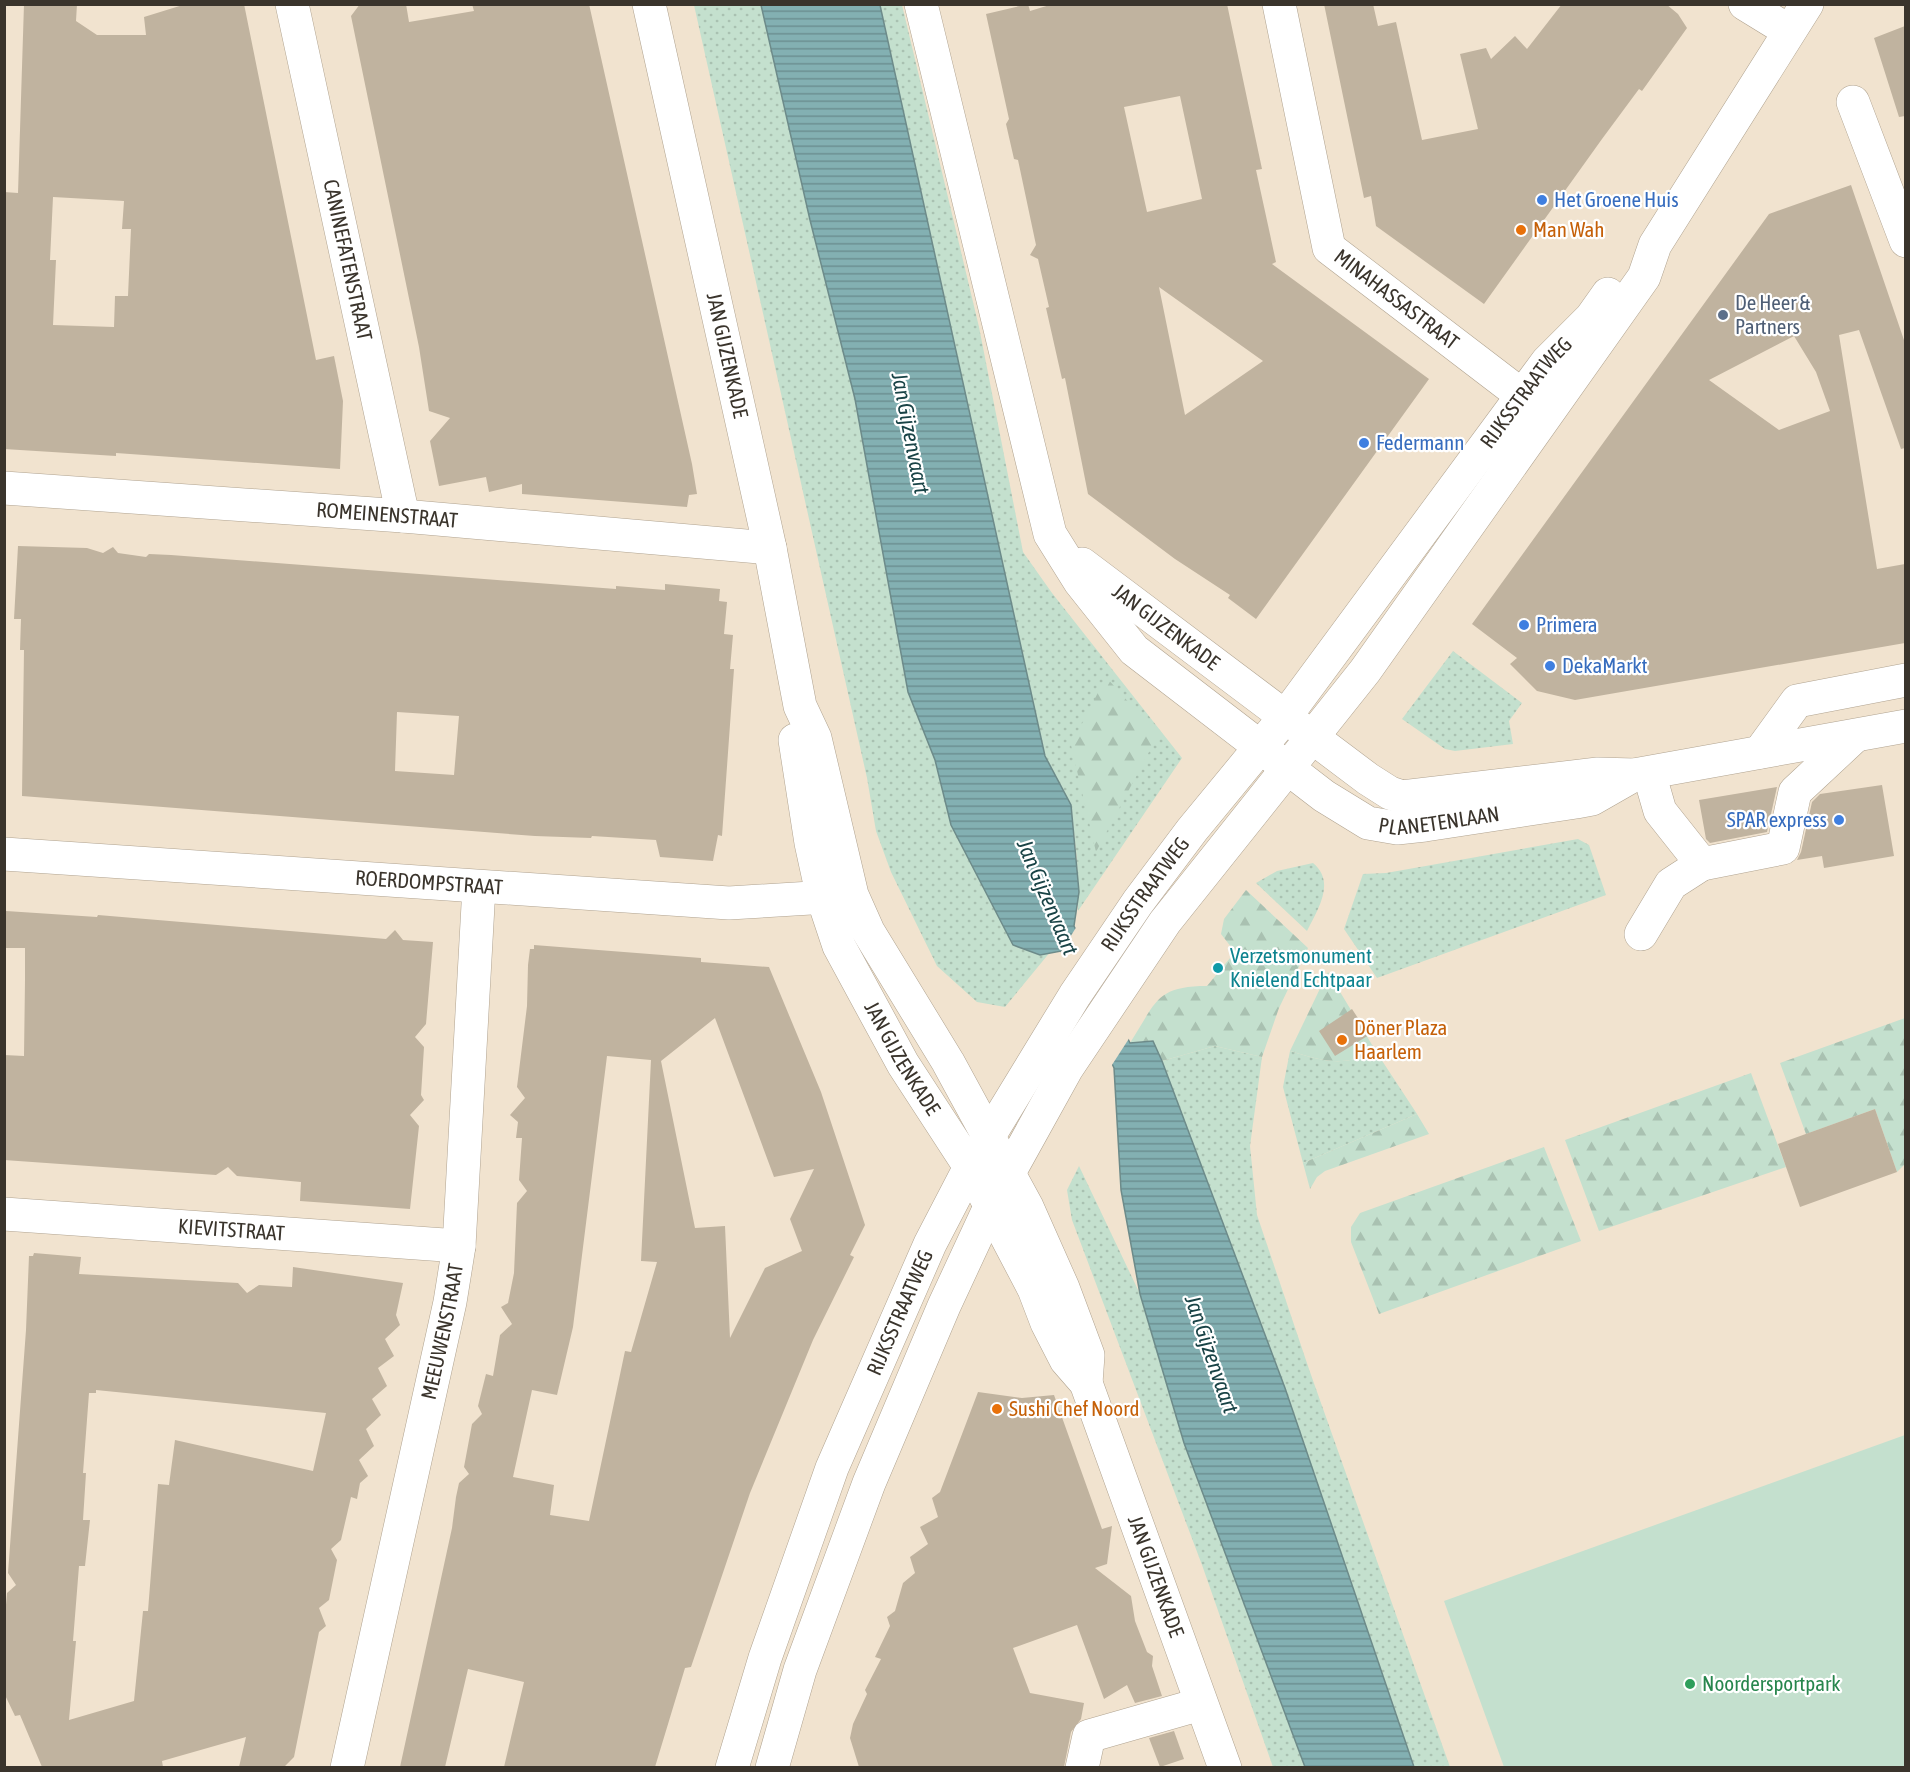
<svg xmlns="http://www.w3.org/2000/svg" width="1910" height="1772" font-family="'Asap Condensed',sans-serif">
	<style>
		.grass { fill: url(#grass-dots) }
		.forest { fill: url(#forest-firs) }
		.garden { fill: #c4e0ce }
		.water { fill: url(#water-rules); stroke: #6d8b8a; stroke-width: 1.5 }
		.pier { fill: #f1e3cf }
		.building { fill: #c0b39f; fill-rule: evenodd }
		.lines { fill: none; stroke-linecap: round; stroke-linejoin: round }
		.minor-casing { stroke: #b0a390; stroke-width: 34 }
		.major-casing { stroke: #b0a390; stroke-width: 34 }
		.minor { stroke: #fff; stroke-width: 33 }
		.major { stroke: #fff; stroke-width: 33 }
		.shop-dot { fill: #3f7fe0; stroke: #fff; stroke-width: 2 }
		.food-dot { fill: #e8710a; stroke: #fff; stroke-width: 2 }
		.service-dot { fill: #5c6f8a; stroke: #fff; stroke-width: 2 }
		.culture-dot { fill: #0f9aa8; stroke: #fff; stroke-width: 2 }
		.leisure-dot { fill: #2e9e5b; stroke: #fff; stroke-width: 2 }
		.labels { text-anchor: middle; stroke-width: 4.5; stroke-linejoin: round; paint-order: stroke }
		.shop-label { font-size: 21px; fill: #366cbe; stroke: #fff; text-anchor: start }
		.food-label { font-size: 21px; fill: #c56008; stroke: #fff; text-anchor: start }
		.street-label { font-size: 21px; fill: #3a342c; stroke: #fff }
		.service-label { font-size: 21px; fill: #4e5e75; stroke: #fff; text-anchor: start }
		.culture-label { font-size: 21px; fill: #0d838f; stroke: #fff; text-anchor: start }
		.leisure-label { font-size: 21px; fill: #27864d; stroke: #fff; text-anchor: start }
		.water-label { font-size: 22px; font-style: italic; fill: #194346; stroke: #fff }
	</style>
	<defs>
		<pattern id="grass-dots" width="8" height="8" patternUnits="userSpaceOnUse" patternTransform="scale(1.5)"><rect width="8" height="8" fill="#c4e0ce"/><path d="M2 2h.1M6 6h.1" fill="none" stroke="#a9c1b1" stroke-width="1.8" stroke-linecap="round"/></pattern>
		<pattern id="forest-firs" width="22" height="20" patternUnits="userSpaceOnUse" patternTransform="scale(1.5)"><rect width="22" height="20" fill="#c4e0ce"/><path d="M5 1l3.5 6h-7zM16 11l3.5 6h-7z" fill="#a9c1b1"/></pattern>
		<pattern id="water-rules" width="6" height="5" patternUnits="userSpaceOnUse" patternTransform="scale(1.5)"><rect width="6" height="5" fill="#83b0b2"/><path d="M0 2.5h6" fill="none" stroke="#6c9091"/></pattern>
	</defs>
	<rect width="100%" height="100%" fill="#f1e3cf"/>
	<path class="grass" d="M 694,5 L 761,5 L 810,220 L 855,399 L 951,825 L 1013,944 L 1039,955 L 1051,951 L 1005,1007 L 977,1002 L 937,966 L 891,872 L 876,831 L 867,778 Z
		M 880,5 L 902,5 L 979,327 L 1023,552 L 1052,593 L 1182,758 L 1078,911 L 1077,859 L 1071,805 L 1045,756 Z
		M 1453,651 L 1522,703 L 1509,721 L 1513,744 L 1455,751 L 1445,749 L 1402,719 Z
		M 1578,839 L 1589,845 L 1606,895 L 1377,978 L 1344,929 L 1363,874 L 1386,873 Z
		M 1313,863 C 1336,882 1318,909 1307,931 L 1256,883 L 1277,871 Z
		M 1215,1046 L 1262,1057 L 1250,1146 L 1257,1215 L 1310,1372 L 1450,1767 L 1414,1767 L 1285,1388 L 1162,1061 Z
		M 1290,1051 C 1327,1062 1339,1066 1377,1053 L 1417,1114 L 1303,1163 L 1283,1087 Z
		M 1079,1166 L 1140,1294 L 1184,1443 L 1305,1767 L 1273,1767 L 1202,1565 L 1072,1220 L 1067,1190 Z"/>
	<path class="forest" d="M 1106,677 L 1158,735 L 1096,852 L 1071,745 Z
		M 1246,890 L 1308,948 L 1279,1008 L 1262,1057 L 1215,1046 L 1162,1061 L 1153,1041 L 1130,1043 C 1156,1003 1155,986 1207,986 L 1235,952 L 1221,934 L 1224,919 Z
		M 1328,972 L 1377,1053 C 1339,1066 1327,1062 1290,1051 Z
		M 1905,1018 L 1905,1164 L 1897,1172 L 1875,1109 L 1806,1134 L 1780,1063 Z
		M 1751,1073 L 1786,1167 L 1599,1231 L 1565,1140 Z
		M 1417,1114 L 1429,1134 L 1325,1171 L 1317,1177 L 1310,1189 L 1303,1163 Z
		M 1544,1147 L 1581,1241 L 1379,1314 L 1351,1242 L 1351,1227 L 1360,1213 Z"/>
	<path class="garden" d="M 1905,1435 L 1905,1767 L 1504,1767 L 1444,1601 Z"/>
	<path class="water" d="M 761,5 L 880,5 L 1045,756 L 1071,805 L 1079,892 L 1074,926 L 1130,1043 L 1153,1041 L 1162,1061 L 1285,1388 L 1414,1767 L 1305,1767 L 1184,1443 L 1140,1294 L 1121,1190 L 1114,1068 L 1061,951 L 1040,955 L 1013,945 L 951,825 L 935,760 L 908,692 L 855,399 L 810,220 Z"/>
	<path class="pier" d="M 1077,926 L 1130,1037 L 1110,1068 L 1059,955 Z"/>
	<path class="building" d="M 24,4 L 77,4 L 76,21 L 97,35 L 146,35 L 144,17 L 186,4 L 244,4 L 316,360 L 334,356 L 343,401 L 340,469 L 116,453 L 116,456 L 4,449 L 4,192 L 18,193 ZM 53,197 L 124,201 L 122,229 L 131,229 L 128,296 L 115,296 L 114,327 L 53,325 L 56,260 L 50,260 Z
		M 360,4 L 406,4 L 409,22 L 474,11 L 472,4 L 589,4 L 692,464 L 697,494 L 689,495 L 687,507 L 522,494 L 522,484 L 489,492 L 486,477 L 439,486 L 430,441 L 450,418 L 429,411 L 419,347 L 351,16 Z
		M 1028,4 L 1030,11 L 1053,4 L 1227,4 L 1262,169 L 1256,170 L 1276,262 L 1272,264 L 1429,379 L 1256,619 L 1228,598 L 1230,595 L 1175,559 L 1088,494 L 1065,378 L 1062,379 L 1046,308 L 1049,307 L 1038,259 L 1030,255 L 1036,245 L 1018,160 L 1014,159 L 1006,124 L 1009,119 L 986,14 ZM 1180,96 L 1202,199 L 1147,212 L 1124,107 ZM 1159,287 L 1263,361 L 1185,415 Z
		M 1324,4 L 1373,4 L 1378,26 L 1396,22 L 1422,140 L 1478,129 L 1460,54 L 1486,48 L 1491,59 L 1515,36 L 1527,49 L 1562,4 L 1666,4 L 1678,14 L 1687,28 L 1642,91 L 1639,89 L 1602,139 L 1484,304 L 1376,226 L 1371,196 L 1364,198 Z
		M 1905,26 L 1905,116 L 1899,117 L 1874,38 Z
		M 1851,185 L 1905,343 L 1905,448 L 1901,449 L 1859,330 L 1839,335 L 1877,569 L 1905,564 L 1905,643 L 1575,700 L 1537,691 L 1510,664 L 1517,658 L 1472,624 L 1769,214 ZM 1794,336 L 1816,372 L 1830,411 L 1779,430 L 1709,380 Z
		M 18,546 L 87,548 L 103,553 L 113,547 L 118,553 L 146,557 L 149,554 L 171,555 L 616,589 L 616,586 L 665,590 L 665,584 L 720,589 L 719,601 L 727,602 L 724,634 L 733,635 L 730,669 L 734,669 L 722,836 L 718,835 L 713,861 L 660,857 L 656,840 L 592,836 L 591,838 L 535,836 L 22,796 L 24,650 L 20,650 L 21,619 L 14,619 ZM 397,712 L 459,716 L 454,775 L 395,771 Z
		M 1882,785 L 1894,856 L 1824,868 L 1822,856 L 1797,860 L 1801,852 L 1812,802 L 1820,794 Z
		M 1777,787 L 1767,832 L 1710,843 L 1706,839 L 1699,800 Z
		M 6,911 L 97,917 L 98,915 L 386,939 L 395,930 L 403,940 L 433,942 L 426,1024 L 415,1037 L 424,1047 L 421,1095 L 424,1100 L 410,1115 L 419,1126 L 410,1209 L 300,1201 L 301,1182 L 237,1176 L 228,1167 L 216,1175 L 4,1160 L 4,1055 L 24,1056 L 25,980 L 25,948 L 4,948 Z
		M 534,945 L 701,958 L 701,962 L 769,967 L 821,1092 L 865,1225 L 850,1255 L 854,1257 L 813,1340 L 750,1493 L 691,1667 L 685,1668 L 655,1767 L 504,1767 L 524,1682 L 468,1669 L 445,1767 L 400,1767 L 452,1528 L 456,1497 L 459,1483 L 469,1474 L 464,1467 L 472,1424 L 482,1414 L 478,1406 L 486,1374 L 493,1376 L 500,1335 L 512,1324 L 501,1307 L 508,1303 L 514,1273 L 517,1203 L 527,1191 L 519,1180 L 522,1138 L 516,1138 L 518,1122 L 510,1115 L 525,1098 L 517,1087 L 527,1006 L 528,965 L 530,949 L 534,949 ZM 715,1018 L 774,1177 L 814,1169 L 790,1219 L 802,1251 L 765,1268 L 730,1338 L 725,1226 L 695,1228 L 661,1061 ZM 607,1056 L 651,1060 L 641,1261 L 657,1262 L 631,1352 L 625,1351 L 589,1521 L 550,1515 L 554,1485 L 513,1477 L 532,1390 L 557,1395 L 573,1327 Z
		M 1352,1009 L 1369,1035 L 1335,1056 L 1319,1031 Z
		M 1875,1109 L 1897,1172 L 1800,1207 L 1778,1144 Z
		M 34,1253 L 81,1257 L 79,1274 L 238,1283 L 247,1293 L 259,1285 L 292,1287 L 293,1267 L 403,1283 L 396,1315 L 400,1325 L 385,1339 L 394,1356 L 378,1368 L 387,1386 L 372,1399 L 381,1415 L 366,1429 L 374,1446 L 359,1460 L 368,1476 L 360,1483 L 357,1499 L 351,1497 L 341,1540 L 331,1549 L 337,1560 L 329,1600 L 319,1608 L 326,1626 L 319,1632 L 294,1757 L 284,1767 L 239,1767 L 246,1737 L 162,1761 L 163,1767 L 42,1767 L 20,1715 L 15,1716 L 4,1693 L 4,1628 L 7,1593 L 16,1585 L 8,1573 L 26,1330 L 29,1256 L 33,1256 ZM 96,1390 L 326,1413 L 313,1471 L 175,1440 L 169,1485 L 158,1484 L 148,1611 L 143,1611 L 134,1701 L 69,1720 L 76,1641 L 73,1641 L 79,1566 L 85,1566 L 90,1520 L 83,1520 L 86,1473 L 83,1473 L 89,1393 L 96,1393 Z
		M 978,1392 L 1022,1398 L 1054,1395 L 1102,1529 L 1112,1526 L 1107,1564 L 1095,1568 L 1131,1596 L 1135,1621 L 1147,1652 L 1153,1656 L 1152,1666 L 1162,1696 L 1135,1703 L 1127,1685 L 1104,1699 L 1077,1625 L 1013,1648 L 1030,1693 L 1084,1703 L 1081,1719 L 1071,1732 L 1064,1767 L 859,1767 L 850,1738 L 853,1724 L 867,1694 L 865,1690 L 881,1659 L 875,1657 L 890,1626 L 887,1617 L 895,1611 L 903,1583 L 915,1573 L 910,1557 L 928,1544 L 920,1527 L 938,1517 L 932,1498 L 940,1492 Z
		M 1174,1731 L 1184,1759 L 1160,1767 L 1149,1738 Z"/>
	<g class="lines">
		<g class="minor-casing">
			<g id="minor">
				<path id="s1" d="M 292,4 L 403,516"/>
				<path id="s2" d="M 649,4 L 770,548 L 800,706 L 815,738 L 852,895 L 868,931 L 948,1062 L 1027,1207 L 1063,1288 L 1088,1355 L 1086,1383"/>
				<path id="s3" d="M 921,4 L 1050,534 L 1080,582 L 1134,650 L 1324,796 L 1368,823 L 1397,828 L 1425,825 L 1576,802 L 1592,799 L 1634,775"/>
				<path id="s4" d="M 1279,4 L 1329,248 L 1545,413"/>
				<path d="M 1745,4 L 1789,31"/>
				<path d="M 1853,102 L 1906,241"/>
				<path id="s5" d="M 4,488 L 403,516 L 770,548"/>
				<path id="s6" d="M 1082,564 L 1368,779 L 1390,793 L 1402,797 L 1598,774 L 1634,775 L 1906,726"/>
				<path id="s7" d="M 795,740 L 811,843 L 823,898 L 839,946 L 903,1064 L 970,1167 L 1034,1289 L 1047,1323 L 1066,1360 L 1086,1383 L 1225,1768"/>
				<path d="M 1760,752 L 1797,701 L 1906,680"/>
				<path d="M 1649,773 L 1660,811 L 1702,864 L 1783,848 L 1795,792 L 1855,736"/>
				<path id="s8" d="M 4,854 L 729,903 L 844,896"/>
				<path d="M 1641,934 L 1671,884 L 1702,864"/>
				<path id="s9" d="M 4,1214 L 459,1246"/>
				<path id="s10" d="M 347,1768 L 450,1302 L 459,1246 L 479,887"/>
				<path d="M 1082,1768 L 1089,1736 L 1201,1704"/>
			</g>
		</g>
		<g class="major-casing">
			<g id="major">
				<path id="s11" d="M 732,1768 L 765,1658 L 832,1468 L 930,1244 L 970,1167 L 1075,995 L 1138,902 L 1192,830 L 1285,717 L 1547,362 L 1591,318 L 1608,294"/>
				<path d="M 772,1768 L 800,1670 L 869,1483 L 944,1306 L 990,1207 L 1067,1068 L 1165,922 L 1365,671 L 1644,277 L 1655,245 L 1807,4"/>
			</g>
		</g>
		<use href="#minor" class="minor"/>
		<use href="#major" class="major"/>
	</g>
	<g class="shop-dot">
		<circle cx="1542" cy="200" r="6"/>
		<circle cx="1364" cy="443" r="6"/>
		<circle cx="1524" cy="625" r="6"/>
		<circle cx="1550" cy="666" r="6"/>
		<circle cx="1839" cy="820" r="6"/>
	</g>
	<g class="food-dot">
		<circle cx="1521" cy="230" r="6"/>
		<circle cx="1342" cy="1040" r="6"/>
		<circle cx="997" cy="1409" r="6"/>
	</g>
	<circle class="service-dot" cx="1723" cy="315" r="6"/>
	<circle class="culture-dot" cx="1218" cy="968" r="6"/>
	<circle class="leisure-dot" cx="1690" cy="1684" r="6"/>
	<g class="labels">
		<g class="shop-label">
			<text x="1554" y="207">Het Groene Huis</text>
			<text x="1376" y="450">Federmann</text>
			<text x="1536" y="632">Primera</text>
			<text x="1562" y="673">DekaMarkt</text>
			<text x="1827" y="827" text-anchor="end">SPAR express</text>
		</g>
		<g class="food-label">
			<text x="1533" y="237">Man Wah</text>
			<text x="1354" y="1035">Döner Plaza<tspan x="1354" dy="24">Haarlem</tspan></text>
			<text x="1009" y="1416">Sushi Chef Noord</text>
		</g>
		<g class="street-label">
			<text dy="7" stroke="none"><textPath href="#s1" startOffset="262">CANINEFATENSTRAAT</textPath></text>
			<text dy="7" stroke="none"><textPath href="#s4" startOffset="334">MINAHASSASTRAAT</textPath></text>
			<text dy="7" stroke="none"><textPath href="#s2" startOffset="360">JAN GIJZENKADE</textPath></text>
			<text dy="7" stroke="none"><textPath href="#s11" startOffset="1602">RIJKSSTRAATWEG</textPath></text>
			<text dy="7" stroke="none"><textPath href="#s5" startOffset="384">ROMEINENSTRAAT</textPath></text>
			<text dy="7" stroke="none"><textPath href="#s6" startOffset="105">JAN GIJZENKADE</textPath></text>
			<text dy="7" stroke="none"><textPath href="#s3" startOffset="1052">PLANETENLAAN</textPath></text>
			<text dy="7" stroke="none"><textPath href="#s8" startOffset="426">ROERDOMPSTRAAT</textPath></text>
			<text dy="7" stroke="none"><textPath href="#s11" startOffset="972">RIJKSSTRAATWEG</textPath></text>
			<text dy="7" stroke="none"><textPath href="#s7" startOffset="340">JAN GIJZENKADE</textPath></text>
			<text dy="7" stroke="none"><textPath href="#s9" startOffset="228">KIEVITSTRAAT</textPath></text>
			<text dy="7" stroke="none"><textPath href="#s11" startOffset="486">RIJKSSTRAATWEG</textPath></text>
			<text dy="7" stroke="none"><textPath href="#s10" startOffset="447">MEEUWENSTRAAT</textPath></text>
			<text dy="7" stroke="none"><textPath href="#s7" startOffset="920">JAN GIJZENKADE</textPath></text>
		</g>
		<g class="service-label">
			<text x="1735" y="310">De Heer &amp;<tspan x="1735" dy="24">Partners</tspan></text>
		</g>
		<g class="culture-label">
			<text x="1230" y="963">Verzetsmonument<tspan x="1230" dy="24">Knielend Echtpaar</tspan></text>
		</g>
		<g class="leisure-label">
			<text x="1702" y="1691">Noordersportpark</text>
		</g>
		<g class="water-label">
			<text transform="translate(911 433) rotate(79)" y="8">Jan Gijzenvaart</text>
			<text transform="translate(1048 897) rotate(67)" y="8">Jan Gijzenvaart</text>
			<text transform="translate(1212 1354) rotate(71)" y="8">Jan Gijzenvaart</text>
		</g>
	</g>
	<rect width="1910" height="1772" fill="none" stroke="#3a342c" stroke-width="12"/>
</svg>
